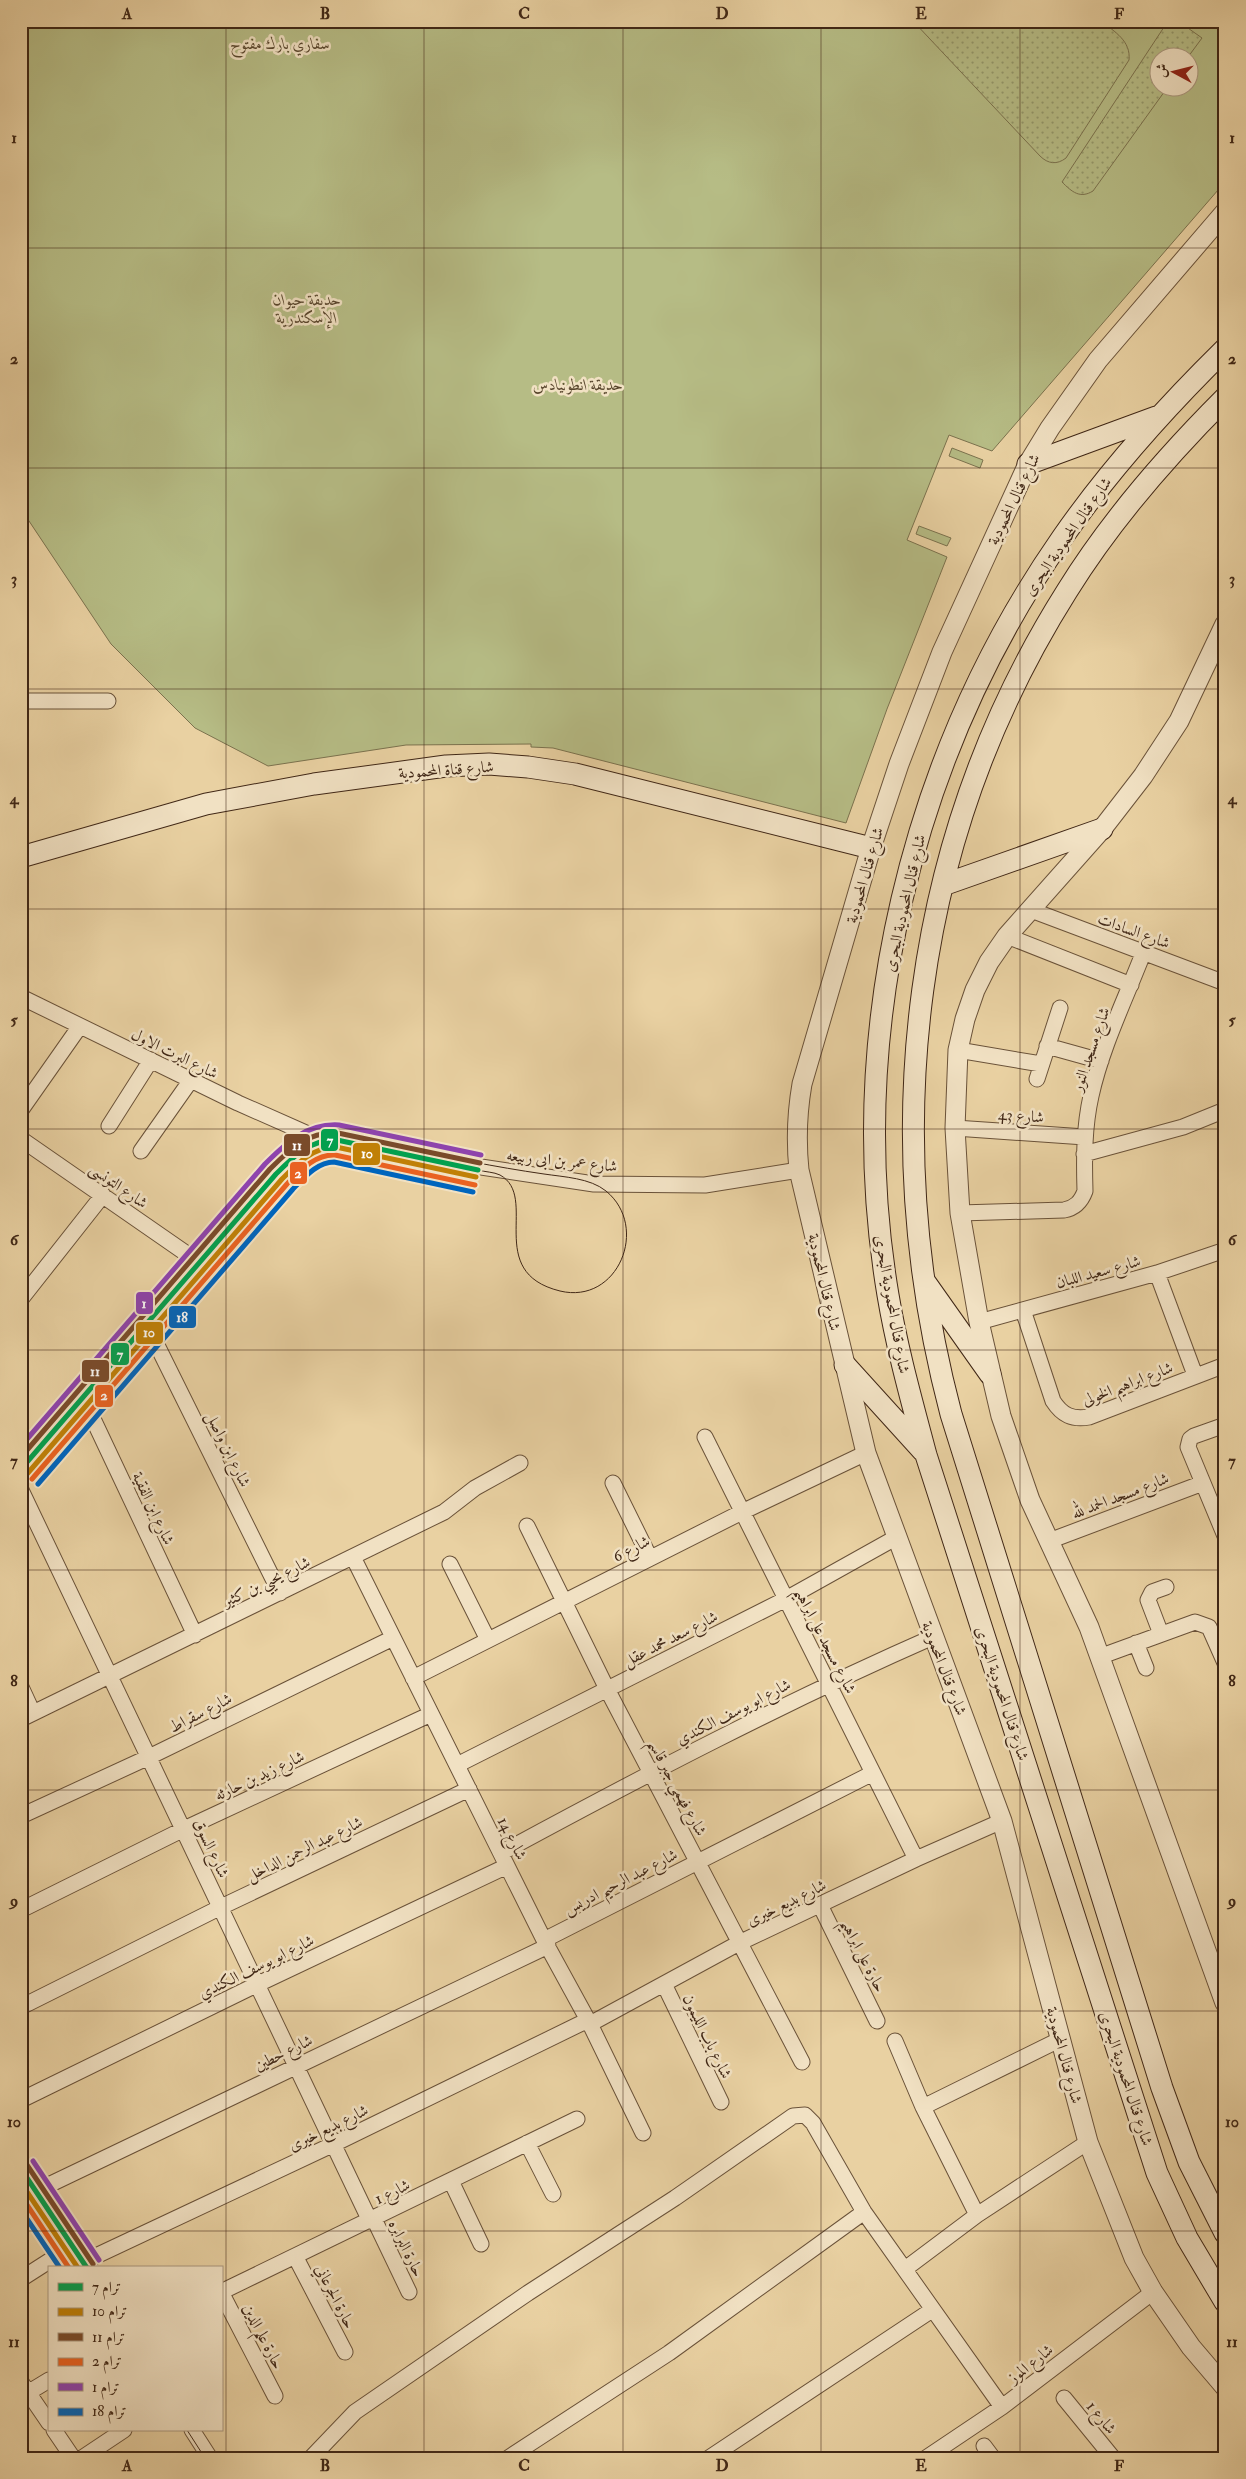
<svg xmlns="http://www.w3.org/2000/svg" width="1246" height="2479" font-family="'IM FELL Double Pica',Amiri,serif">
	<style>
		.green { fill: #b6bc85; stroke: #7b724e; fill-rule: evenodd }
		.garden { fill: url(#garden-dots); stroke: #7b724e }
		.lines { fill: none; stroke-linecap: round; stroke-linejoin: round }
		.minor-casing { stroke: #6a5239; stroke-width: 17 }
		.tertiary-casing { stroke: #6a5239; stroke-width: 21 }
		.secondary-casing { stroke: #402716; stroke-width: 23 }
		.minor { stroke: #f1e1c3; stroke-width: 15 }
		.tertiary { stroke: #f1e1c3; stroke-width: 19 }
		.secondary { stroke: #f1e1c3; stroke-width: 21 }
		.tram { stroke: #402716; stroke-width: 1 }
		.tram-1-casing { stroke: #f1e1c3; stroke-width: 9 }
		.tram-2-casing { stroke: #f1e1c3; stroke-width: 9 }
		.tram-3-casing { stroke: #f1e1c3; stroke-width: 9 }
		.tram-4-casing { stroke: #f1e1c3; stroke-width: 9 }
		.tram-5-casing { stroke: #f1e1c3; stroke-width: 9 }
		.tram-6-casing { stroke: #f1e1c3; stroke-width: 9 }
		.tram-1 { stroke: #03a04e; stroke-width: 5 }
		.tram-2 { stroke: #c08007; stroke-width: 5 }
		.tram-3 { stroke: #7a4b2a; stroke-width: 5 }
		.tram-4 { stroke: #e96221; stroke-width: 5 }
		.tram-5 { stroke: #8e44ad; stroke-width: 5 }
		.tram-6 { stroke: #0065bd; stroke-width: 5 }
		.grid { fill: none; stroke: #402716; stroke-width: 1; stroke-opacity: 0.55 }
		.labels { text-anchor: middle; stroke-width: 5; stroke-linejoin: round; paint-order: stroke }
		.park-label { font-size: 16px; font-style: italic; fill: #58452c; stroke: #f1e1c3 }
		.street-label { font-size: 16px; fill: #402716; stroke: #f1e1c3 }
		.line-badge { stroke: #f1e1c3; stroke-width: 2 }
		.badge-label { font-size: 14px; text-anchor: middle; font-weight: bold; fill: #fff }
		.neatline { fill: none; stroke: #402716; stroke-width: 2 }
		.grid-label { font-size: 16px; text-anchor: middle; font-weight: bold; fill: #402716 }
	</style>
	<defs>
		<pattern id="garden-dots" width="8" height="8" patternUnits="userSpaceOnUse" patternTransform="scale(1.25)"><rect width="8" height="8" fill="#b6bc85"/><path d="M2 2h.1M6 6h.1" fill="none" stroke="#95996c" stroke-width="1.8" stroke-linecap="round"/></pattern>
	</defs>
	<rect width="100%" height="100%" fill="#e9d1a2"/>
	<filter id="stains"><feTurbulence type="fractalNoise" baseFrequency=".004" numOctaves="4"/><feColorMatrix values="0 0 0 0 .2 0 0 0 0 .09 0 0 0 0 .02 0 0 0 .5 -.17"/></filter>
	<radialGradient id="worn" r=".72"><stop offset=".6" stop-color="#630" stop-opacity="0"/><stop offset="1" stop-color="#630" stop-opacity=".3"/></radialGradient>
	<path class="green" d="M 21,21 L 1225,21 L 1225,182 L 992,451 L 949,435 L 907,540 L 947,557 L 887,709 L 846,823 L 553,748 L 531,747 L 531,744 L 406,745 L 268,766 L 195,728 L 111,644 L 21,509 ZM 1158,58 L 1188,58 L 1188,88 L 1158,88 Z
		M 952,448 L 983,460 L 980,468 L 949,456 Z
		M 919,526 L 951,538 L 947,546 L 916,534 Z"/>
	<path class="garden" d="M 913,21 L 1101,21 C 1115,32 1131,41 1129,60 L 1066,158 C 1057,165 1048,164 1040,156 Z
		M 1168,21 L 1178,21 L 1202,38 L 1188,57 L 1158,58 L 1158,88 L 1167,88 L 1093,191 C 1080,199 1072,192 1062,182 Z"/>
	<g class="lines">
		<g class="minor-casing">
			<path id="minor" d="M 21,701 L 108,701
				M 1031,910 L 1225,983
				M 1007,936 L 1131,985
				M 21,997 L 238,1103 L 315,1137
				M 1047,1046 L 1101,1061
				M 958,1050 L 1041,1064
				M 1037,1079 L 1060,1008
				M 21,1110 L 80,1026
				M 109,1126 L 151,1060
				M 955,1128 L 1085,1137
				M 21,1139 L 197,1261
				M 141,1151 L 191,1080
				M 1084,1154 L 1183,1127 L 1225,1110
				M 960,1213 L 1064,1210 C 1075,1208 1081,1202 1085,1191 C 1084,1159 1084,1127 1091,1096 C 1102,1046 1126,998 1144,951
				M 1157,1273 L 1195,1375
				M 21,1299 L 103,1195
				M 1023,1310 L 1053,1401 C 1062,1415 1072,1420 1089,1417 L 1225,1365
				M 145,1321 L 280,1593
				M 979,1322 L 1157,1273 L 1225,1250
				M 80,1397 L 86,1404 L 195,1635
				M 1225,1425 L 1194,1436 L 1190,1439 L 1188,1447 L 1225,1536
				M 705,1437 L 916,1859
				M 21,1466 L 272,1173 L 304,1144 L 315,1137 L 325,1135 L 448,1162 L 594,1184 L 705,1185 L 799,1170
				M 613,1483 L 650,1558
				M 21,1490 L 370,2221
				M 527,1526 L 607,1689 L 802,2062
				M 1049,1541 L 1203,1483
				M 353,1557 L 544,1940 L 590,2024 L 643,2133
				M 450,1564 L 488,1640
				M 1161,1634 L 1148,1600 L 1152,1592 L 1166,1587
				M 1136,1643 L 1146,1668
				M 1099,1657 L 1195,1622 L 1209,1627 L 1225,1663
				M 413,1678 L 742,1512 L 866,1453
				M 21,1687 L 33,1713
				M 21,1719 L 444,1512 L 475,1488 L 520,1463
				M 457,1765 L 786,1599 L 897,1537
				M 21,1816 L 149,1757 L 393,1638
				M 501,1853 C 643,1776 785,1702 933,1637
				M 820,1905 L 877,2021
				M 21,1910 L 184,1829 L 431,1714
				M 544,1940 L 873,1773
				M 664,1984 L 721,2102
				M 21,2007 L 221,1907 L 469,1789
				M 590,2024 L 739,1943 L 916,1859 L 1002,1821
				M 895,2041 L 923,2107 L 977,2215 L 905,2269
				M 21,2100 L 258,1984 L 507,1866
				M 923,2107 L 1061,2039
				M 527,2143 L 553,2194
				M 21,2175 L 84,2268
				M 451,2181 L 481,2244
				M 34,2192 L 548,1946
				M 977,2215 L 1088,2142
				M 374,2219 L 409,2292
				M 295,2256 L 345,2352
				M 81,2263 L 334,2144 L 588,2020
				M 21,2279 L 71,2247
				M 221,2292 L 577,2119
				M 221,2292 L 275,2396
				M 21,2382 L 49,2423
				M 21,2397 L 49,2380
				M 1064,2398 L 1113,2458
				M 54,2430 L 73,2458
				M 192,2430 L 210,2458
				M 984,2446 L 993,2458
				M 82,2458 L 124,2430
				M 311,2458 L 355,2412 L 528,2293 L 675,2198 L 793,2116 L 805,2115 L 813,2123 L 864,2212 L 1002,2407
				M 508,2458 L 669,2353 L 864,2212
				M 709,2458 L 932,2310
				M 926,2458 L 1002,2407 L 1153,2292"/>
		</g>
		<g class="tertiary-casing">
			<path id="tertiary" d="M 1225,212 L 1098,360 L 1050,428 L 1028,464 L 942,652 L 899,764 L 871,848 L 802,1084 C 797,1113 796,1141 799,1170 L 866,1453 L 1002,1821 L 1088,2142 L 1134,2258 L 1153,2292 L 1191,2347 L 1225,2387
				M 1225,624 L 1179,721 L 1143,776 L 1102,829 L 1007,936 L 989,962 L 975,990 L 965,1019 L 958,1050 L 955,1128 L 960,1213 L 979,1322 L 1001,1416 L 1030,1500 L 1089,1627 L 1225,2003"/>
		</g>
		<g class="secondary-casing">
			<path id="secondary" d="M 1225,349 C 1165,408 1110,469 1062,538 C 911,755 844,1033 888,1295 C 897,1349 912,1402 926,1455 L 1157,2173 L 1187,2238 L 1225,2302
				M 1225,398 C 1166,457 1111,520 1067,591 C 911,838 877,1134 951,1414 L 1162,2088 L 1189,2162 L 1225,2233
				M 1028,464 L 1156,417
				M 21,857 L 206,804 L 314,784 L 446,766 L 489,764 L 528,767 L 575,774 L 871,848
				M 943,885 L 1102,829
				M 925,1282 L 990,1374
				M 845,1365 L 923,1451"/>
		</g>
		<use href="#minor" class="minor"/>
		<use href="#tertiary" class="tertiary"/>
		<use href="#secondary" class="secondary"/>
		<path class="tram" d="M 21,1461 L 270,1169 L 310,1135 L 321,1132 C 347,1131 374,1141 399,1147 C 447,1157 495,1167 544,1174 C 564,1177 590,1178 606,1191 C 650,1227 618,1305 560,1291 C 483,1272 540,1197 500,1175 C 494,1172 485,1172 478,1170
			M 21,2181 L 80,2268
			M 187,2430 L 205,2458"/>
		<g class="tram-1-casing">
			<path id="tram-1" d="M 21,1469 L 276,1174 C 294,1156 311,1139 337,1140 L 478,1170
				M 21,2169 L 87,2268"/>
		</g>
		<g class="tram-2-casing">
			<path id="tram-2" d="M 27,1474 L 282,1179 C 297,1164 313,1147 336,1147 L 476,1177
				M 21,2183 L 78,2268"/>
		</g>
		<g class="tram-3-casing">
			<path id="tram-3" d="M 21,1457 L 270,1169 C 290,1149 309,1131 338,1133 L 480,1163
				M 27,2165 L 93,2264"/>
		</g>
		<g class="tram-4-casing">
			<path id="tram-4" d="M 32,1479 L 287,1184 C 300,1171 315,1154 335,1155 L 475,1185
				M 21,2196 L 69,2268"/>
		</g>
		<g class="tram-5-casing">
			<path id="tram-5" d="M 21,1446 L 265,1164 C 286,1143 307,1123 339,1125 L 481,1155
				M 33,2161 L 99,2260"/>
		</g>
		<g class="tram-6-casing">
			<path id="tram-6" d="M 38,1484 L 293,1189 C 304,1178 317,1162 334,1162 L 473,1192
				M 21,2210 L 60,2268"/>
		</g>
		<use href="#tram-1" class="tram-1"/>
		<use href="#tram-2" class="tram-2"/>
		<use href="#tram-3" class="tram-3"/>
		<use href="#tram-4" class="tram-4"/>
		<use href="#tram-5" class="tram-5"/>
		<use href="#tram-6" class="tram-6"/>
	</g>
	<path class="grid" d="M 226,21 L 226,2458M 424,21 L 424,2458M 623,21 L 623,2458M 821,21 L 821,2458M 1020,21 L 1020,2458M 21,248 L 1225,248M 21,468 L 1225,468M 21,689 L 1225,689M 21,909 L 1225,909M 21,1129 L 1225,1129M 21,1350 L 1225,1350M 21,1570 L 1225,1570M 21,1790 L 1225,1790M 21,2011 L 1225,2011M 21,2231 L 1225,2231"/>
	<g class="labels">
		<g class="park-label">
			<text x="280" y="49">سفاري بارك مفتوح</text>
			<text x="307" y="305">حديقة حيوان<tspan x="307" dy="18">الإسكندرية</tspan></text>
			<text x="578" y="390">حديقة انطونيادس</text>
		</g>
		<g class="street-label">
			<text transform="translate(1013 499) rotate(-64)" y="6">شارع قنال المحمودية</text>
			<text transform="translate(1067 536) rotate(-55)" y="6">شارع قنال المحمودية البحرى</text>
			<text transform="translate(446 769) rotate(-4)" y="6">شارع قناة المحمودية</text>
			<text transform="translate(864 875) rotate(-74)" y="6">شارع قنال المحمودية</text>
			<text transform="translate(904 903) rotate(-77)" y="6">شارع قنال المحمودية البحرى</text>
			<text transform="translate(1134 930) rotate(20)" y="6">شارع السادات</text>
			<text transform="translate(1090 1049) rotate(-71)" y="6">شارع مسجد النور</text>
			<text transform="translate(175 1053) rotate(26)" y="6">شارع البرت الاول</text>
			<text transform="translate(1021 1115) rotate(4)" y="6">شارع 43</text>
			<text transform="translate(562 1160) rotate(6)" y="6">شارع عمر بن ابى ربيعه</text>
			<text transform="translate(119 1185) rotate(35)" y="6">شارع التونسى</text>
			<text transform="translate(1098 1271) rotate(-15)" y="6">شارع سعيد اللبان</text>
			<text transform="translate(825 1282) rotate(77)" y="6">شارع قنال المحمودية</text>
			<text transform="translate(893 1304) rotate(80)" y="6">شارع قنال المحمودية البحرى</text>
			<text transform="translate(1127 1383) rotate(-21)" y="6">شارع ابراهيم الخولى</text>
			<text transform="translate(229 1449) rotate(64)" y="6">شارع ابن واصل</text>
			<text transform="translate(1120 1495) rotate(-21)" y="6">شارع مسجد الحمد لله</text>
			<text transform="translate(154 1508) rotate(65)" y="6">شارع ابن الفقية</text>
			<text transform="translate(631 1548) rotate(-27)" y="6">شارع 6</text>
			<text transform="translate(266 1581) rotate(-26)" y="6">شارع يحيي بن كثير</text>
			<text transform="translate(670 1638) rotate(-27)" y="6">شارع سعد محمد عقل</text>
			<text transform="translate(826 1640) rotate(63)" y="6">شارع مسجد على ابراهيم</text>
			<text transform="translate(945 1668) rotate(69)" y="6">شارع قنال المحمودية</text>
			<text transform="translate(1003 1693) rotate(72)" y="6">شارع قنال المحمودية البحرى</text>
			<text transform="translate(733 1711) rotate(-27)" y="6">شارع ابو يوسف الكندي</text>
			<text transform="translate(200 1712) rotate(-27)" y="6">شارع سقراط</text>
			<text transform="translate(259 1775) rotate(-25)" y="6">شارع زيد بن حارثه</text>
			<text transform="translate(678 1787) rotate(62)" y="6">شارع فهمي جبر قاسم</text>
			<text transform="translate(513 1838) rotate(63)" y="6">شارع 14</text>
			<text transform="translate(212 1848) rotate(65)" y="6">شارع السوق</text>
			<text transform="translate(304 1848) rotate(-26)" y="6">شارع عبد الرحمن الداخل</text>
			<text transform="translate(620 1881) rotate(-27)" y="6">شارع عبد الرحيم ادريس</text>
			<text transform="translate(786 1902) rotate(-26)" y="6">شارع بديع خيرى</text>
			<text transform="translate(864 1955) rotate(63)" y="6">حارة على ابراهيم</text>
			<text transform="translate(256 1966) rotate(-26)" y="6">شارع ابو يوسف الكندي</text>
			<text transform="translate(708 2036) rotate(64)" y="6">شارع باب الليمون</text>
			<text transform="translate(283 2052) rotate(-26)" y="6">شارع حطين</text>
			<text transform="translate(1065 2055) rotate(75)" y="6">شارع قنال المحمودية</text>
			<text transform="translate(1127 2078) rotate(72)" y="6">شارع قنال المحمودية البحرى</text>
			<text transform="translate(328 2127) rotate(-26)" y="6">شارع بديع خيرى</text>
			<text transform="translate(392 2191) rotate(-26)" y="6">شارع 1</text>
			<text transform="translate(407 2248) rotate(64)" y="6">حارة البرابره</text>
			<text transform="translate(336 2296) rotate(63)" y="6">حارة الجرعاني</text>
			<text transform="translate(264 2336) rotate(63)" y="6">حارة علم الدين</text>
			<text transform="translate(1030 2363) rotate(-38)" y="6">شارع الموز</text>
			<text transform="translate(1102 2417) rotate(51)" y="6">شارع 1</text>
		</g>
	</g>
	<g class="line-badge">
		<rect x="320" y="1128" width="19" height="24" rx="5" fill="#03a04e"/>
		<rect x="283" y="1133" width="28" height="24" rx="5" fill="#7a4b2a"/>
		<rect x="352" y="1142" width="29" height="24" rx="5" fill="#c08007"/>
		<rect x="289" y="1161" width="19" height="24" rx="5" fill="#e96221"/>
		<rect x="135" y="1291" width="19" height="24" rx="5" fill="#8e44ad"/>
		<rect x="168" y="1305" width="29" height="24" rx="5" fill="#0065bd"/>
		<rect x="135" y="1321" width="29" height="24" rx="5" fill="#c08007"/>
		<rect x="110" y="1342" width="20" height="24" rx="5" fill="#03a04e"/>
		<rect x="81" y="1359" width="29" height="24" rx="5" fill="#7a4b2a"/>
		<rect x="94" y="1384" width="20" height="24" rx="5" fill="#e96221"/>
	</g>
	<g class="badge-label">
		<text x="330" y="1145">7</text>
		<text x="297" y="1150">11</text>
		<text x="367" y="1158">10</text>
		<text x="298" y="1178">2</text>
		<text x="144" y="1308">1</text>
		<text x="182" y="1322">18</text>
		<text x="149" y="1337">10</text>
		<text x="120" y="1359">7</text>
		<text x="95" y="1376">11</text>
		<text x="104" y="1400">2</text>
	</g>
	<rect width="1246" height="2479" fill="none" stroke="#e9d1a2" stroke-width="55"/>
	<rect x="48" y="2266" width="175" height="165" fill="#f1e1c3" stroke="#aa977e"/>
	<rect x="58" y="2283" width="25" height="8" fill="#03a04e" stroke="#aa977e"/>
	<text x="92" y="2292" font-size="15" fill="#402716">ترام 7</text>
	<rect x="58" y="2308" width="25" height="8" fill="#c08007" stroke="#aa977e"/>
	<text x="92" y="2316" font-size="15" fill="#402716">ترام 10</text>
	<rect x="58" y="2333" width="25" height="8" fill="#7a4b2a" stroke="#aa977e"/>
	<text x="92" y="2342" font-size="15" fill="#402716">ترام 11</text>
	<rect x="58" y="2358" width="25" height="8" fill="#e96221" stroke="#aa977e"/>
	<text x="92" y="2366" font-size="15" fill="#402716">ترام 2</text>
	<rect x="58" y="2383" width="25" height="8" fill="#8e44ad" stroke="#aa977e"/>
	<text x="92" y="2392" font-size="15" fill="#402716">ترام 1</text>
	<rect x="58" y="2408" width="25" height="8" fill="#0065bd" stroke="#aa977e"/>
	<text x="92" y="2416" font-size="15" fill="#402716">ترام 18</text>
	<g transform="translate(1174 72) rotate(277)"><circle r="24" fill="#f1e1c3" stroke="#aa977e"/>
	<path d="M0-4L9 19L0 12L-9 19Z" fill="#8f2418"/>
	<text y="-8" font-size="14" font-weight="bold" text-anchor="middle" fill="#402716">ش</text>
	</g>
	<rect x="28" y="28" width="1190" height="2424" class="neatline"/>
	<g class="grid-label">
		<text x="127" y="19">A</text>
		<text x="325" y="19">B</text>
		<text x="524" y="19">C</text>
		<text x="722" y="19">D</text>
		<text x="921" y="19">E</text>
		<text x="1119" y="19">F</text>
		<text x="14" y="143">1</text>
		<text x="1232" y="143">1</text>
		<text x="14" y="364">2</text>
		<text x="1232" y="364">2</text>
		<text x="14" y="584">3</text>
		<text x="1232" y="584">3</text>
		<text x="14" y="804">4</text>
		<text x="1232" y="804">4</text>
		<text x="14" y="1025">5</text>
		<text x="1232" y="1025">5</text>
		<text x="14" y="1245">6</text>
		<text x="1232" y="1245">6</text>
		<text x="14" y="1466">7</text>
		<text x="1232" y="1466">7</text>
		<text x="14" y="1686">8</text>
		<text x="1232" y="1686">8</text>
		<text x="14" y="1906">9</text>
		<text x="1232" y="1906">9</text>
		<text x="14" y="2127">10</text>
		<text x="1232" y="2127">10</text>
		<text x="14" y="2347">11</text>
		<text x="1232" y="2347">11</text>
		<text x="127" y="2471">A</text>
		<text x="325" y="2471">B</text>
		<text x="524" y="2471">C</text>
		<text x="722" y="2471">D</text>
		<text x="921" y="2471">E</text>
		<text x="1119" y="2471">F</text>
	</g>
	<rect width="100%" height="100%" filter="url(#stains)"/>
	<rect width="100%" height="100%" fill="url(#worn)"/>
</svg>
